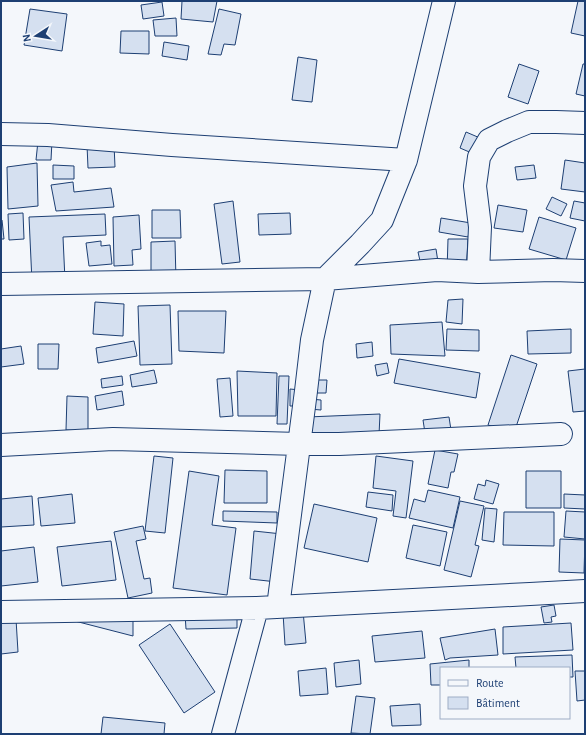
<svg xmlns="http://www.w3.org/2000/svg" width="586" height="735" font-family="'Alegreya Sans',sans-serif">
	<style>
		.building { fill: #d5e0f0; stroke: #1d3f73 }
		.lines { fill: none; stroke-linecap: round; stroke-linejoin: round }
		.street-casing { stroke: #1d3f73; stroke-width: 24 }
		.street { stroke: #f4f7fb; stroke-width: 22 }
	</style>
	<rect width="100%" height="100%" fill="#f4f7fb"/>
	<path class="building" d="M 182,1 L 217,1 L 213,22 L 181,19 Z
		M 578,1 L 585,1 L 585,36 L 571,33 Z
		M 162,2 L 164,16 L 143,19 L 141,5 Z
		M 30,9 L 67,14 L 62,51 L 24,45 Z
		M 219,9 L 241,14 L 235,45 L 224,44 L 221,55 L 208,54 Z
		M 176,18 L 177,36 L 155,36 L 153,20 Z
		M 121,31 L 149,31 L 149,54 L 120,53 Z
		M 164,42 L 189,46 L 187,60 L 162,56 Z
		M 298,57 L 317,60 L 312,102 L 292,100 Z
		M 519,64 L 539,71 L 528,104 L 508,97 Z
		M 583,64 L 585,64 L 585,96 L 576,94 Z
		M 466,132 L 480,138 L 474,154 L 460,148 Z
		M 38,141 L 52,141 L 51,160 L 36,160 Z
		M 114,144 L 115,167 L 88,168 L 87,145 Z
		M 565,160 L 585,163 L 585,192 L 561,189 Z
		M 37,163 L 38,206 L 8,209 L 7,167 Z
		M 53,165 L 74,166 L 74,179 L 53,179 Z
		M 534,165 L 536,178 L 517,180 L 515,167 Z
		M 73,182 L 74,192 L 111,188 L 114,207 L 56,211 L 51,185 Z
		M 552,197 L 567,204 L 561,216 L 546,209 Z
		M 233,201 L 240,262 L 222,264 L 214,204 Z
		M 574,201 L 585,203 L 585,221 L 570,218 Z
		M 498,205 L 527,210 L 523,232 L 494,228 Z
		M 152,210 L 180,210 L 181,238 L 152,238 Z
		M 23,213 L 24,239 L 9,240 L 8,214 Z
		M 290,213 L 291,234 L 259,235 L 258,214 Z
		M 105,214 L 106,235 L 63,237 L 65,280 L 32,282 L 29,217 Z
		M 139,215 L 141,249 L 132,250 L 133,265 L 114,266 L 113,217 Z
		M 539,217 L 576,228 L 566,260 L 529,249 Z
		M 441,218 L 471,223 L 468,237 L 439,232 Z
		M 1,220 L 2,220 L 4,239 L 1,239 Z
		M 448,239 L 468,239 L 466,272 L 447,271 Z
		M 101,241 L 101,246 L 110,245 L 112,264 L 89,266 L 86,243 Z
		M 175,241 L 176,280 L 151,280 L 151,242 Z
		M 436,249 L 438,262 L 421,265 L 418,252 Z
		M 463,299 L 462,324 L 446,322 L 448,300 Z
		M 95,302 L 124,304 L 123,336 L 93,334 Z
		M 170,305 L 172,364 L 140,365 L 138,306 Z
		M 178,311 L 226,311 L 224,353 L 179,351 Z
		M 442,322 L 445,356 L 391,354 L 390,325 Z
		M 447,329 L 479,330 L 479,351 L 446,350 Z
		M 571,329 L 571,353 L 528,354 L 527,331 Z
		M 134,341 L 137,356 L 98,363 L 96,348 Z
		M 372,342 L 373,356 L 357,358 L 356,344 Z
		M 38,344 L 59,344 L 58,369 L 38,369 Z
		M 21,346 L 24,364 L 1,367 L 1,349 Z
		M 511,355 L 537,364 L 514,433 L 488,425 Z
		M 399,359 L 480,373 L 476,398 L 394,383 Z
		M 387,363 L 389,373 L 377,376 L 375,365 Z
		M 585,369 L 585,411 L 573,412 L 568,371 Z
		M 154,370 L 157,383 L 132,387 L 130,375 Z
		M 237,371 L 277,373 L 276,416 L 238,416 Z
		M 122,376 L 123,385 L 102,388 L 101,379 Z
		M 279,376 L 289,376 L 287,424 L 277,424 Z
		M 230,378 L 233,416 L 220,417 L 217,379 Z
		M 312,380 L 327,380 L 326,393 L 312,393 Z
		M 290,389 L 300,390 L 300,406 L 290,406 Z
		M 122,391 L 124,405 L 97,410 L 95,396 Z
		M 67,396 L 88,397 L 88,431 L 66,430 Z
		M 310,399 L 321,400 L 321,410 L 309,409 Z
		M 380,414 L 379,435 L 307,436 L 307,417 Z
		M 449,417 L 451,430 L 425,433 L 423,420 Z
		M 435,450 L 458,454 L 454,472 L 451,472 L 448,488 L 428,484 Z
		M 154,456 L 173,458 L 165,533 L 145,531 Z
		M 376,456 L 413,461 L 406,518 L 393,516 L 396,491 L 373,488 Z
		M 225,470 L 267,471 L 267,503 L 224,503 Z
		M 189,471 L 219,476 L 212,525 L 236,528 L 227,595 L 173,588 Z
		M 526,471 L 561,471 L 561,508 L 526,508 Z
		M 486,480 L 499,484 L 493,504 L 474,499 L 478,484 L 485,486 Z
		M 428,490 L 460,497 L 453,528 L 409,518 L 414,499 L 425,502 Z
		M 368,492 L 393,495 L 392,511 L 366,507 Z
		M 72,494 L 75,523 L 41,526 L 38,498 Z
		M 564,494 L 585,495 L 585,509 L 564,508 Z
		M 32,496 L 34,525 L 1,527 L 1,499 Z
		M 460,501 L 484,506 L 475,545 L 479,546 L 471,577 L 444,570 Z
		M 314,504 L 377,518 L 368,562 L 304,548 Z
		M 485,508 L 497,509 L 494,542 L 482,540 Z
		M 223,511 L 277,512 L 277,523 L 223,521 Z
		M 566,511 L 585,512 L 585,539 L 564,537 Z
		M 504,512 L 554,512 L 554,546 L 503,545 Z
		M 413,525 L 447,532 L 440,566 L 406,558 Z
		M 143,526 L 146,539 L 136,541 L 144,579 L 150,578 L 152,593 L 128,598 L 114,532 Z
		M 254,531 L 282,534 L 277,582 L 250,579 Z
		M 560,539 L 585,540 L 584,573 L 559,572 Z
		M 111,541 L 116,580 L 62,586 L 57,547 Z
		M 34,547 L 38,582 L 1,586 L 1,551 Z
		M 554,605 L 556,616 L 551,617 L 552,622 L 544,623 L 541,607 Z
		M 303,611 L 306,643 L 285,645 L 283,613 Z
		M 185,614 L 237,614 L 237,628 L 186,629 Z
		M 133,617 L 133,636 L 67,619 Z
		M 16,619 L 18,652 L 1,654 L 1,620 Z
		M 571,623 L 573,650 L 503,654 L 503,627 Z
		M 170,624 L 215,692 L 184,713 L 139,645 Z
		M 495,629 L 498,655 L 450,658 L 445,660 L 440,638 Z
		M 422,631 L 425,658 L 375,662 L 372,636 Z
		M 572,655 L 573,677 L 569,677 L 569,668 L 516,668 L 515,657 Z
		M 359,660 L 361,684 L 336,687 L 334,663 Z
		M 469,660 L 469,668 L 441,668 L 441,685 L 431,685 L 430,664 Z
		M 326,668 L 328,694 L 300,696 L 298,671 Z
		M 575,671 L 585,671 L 585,700 L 577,701 Z
		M 356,696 L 375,698 L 370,734 L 351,733 Z
		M 420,704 L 421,725 L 392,726 L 390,706 Z
		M 103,717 L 165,723 L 164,734 L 101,734 Z"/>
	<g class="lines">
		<g class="street-casing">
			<path id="street" d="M 1,134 L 48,135 L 172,145 L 406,160
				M 478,272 L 480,227 L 475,186 L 479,157 L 489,140 L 507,131 L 529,122 L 556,122 L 585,123
				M 1,284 L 325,279 L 437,270 L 478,272 L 553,270 L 585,271
				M 1,445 L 113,439 L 299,444 L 339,444 L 561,434
				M 278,607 L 306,391 L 312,340 L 325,279 L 360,244 L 382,220 L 406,160 L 444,1
				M 1,612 L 257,608 L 530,594 L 585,591
				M 223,734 L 257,608"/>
		</g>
		<use href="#street" class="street"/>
	</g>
	<rect width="586" height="735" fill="none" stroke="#1d3f73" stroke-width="4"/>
	<rect x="440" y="667" width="130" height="52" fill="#f4f7fb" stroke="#9eadc5"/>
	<rect x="448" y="680" width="20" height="6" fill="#f4f7fb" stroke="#9eadc5"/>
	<text x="476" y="687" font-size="12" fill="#1d3f73">Route</text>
	<rect x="448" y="697" width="20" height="12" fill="#d5e0f0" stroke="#9eadc5"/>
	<text x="476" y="707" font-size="12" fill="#1d3f73">Bâtiment</text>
	<g transform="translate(36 36) rotate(258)" stroke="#f4f7fb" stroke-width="3" paint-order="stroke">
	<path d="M0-3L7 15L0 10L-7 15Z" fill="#1d3f73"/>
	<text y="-6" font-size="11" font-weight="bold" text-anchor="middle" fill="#1d3f73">N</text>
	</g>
</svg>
